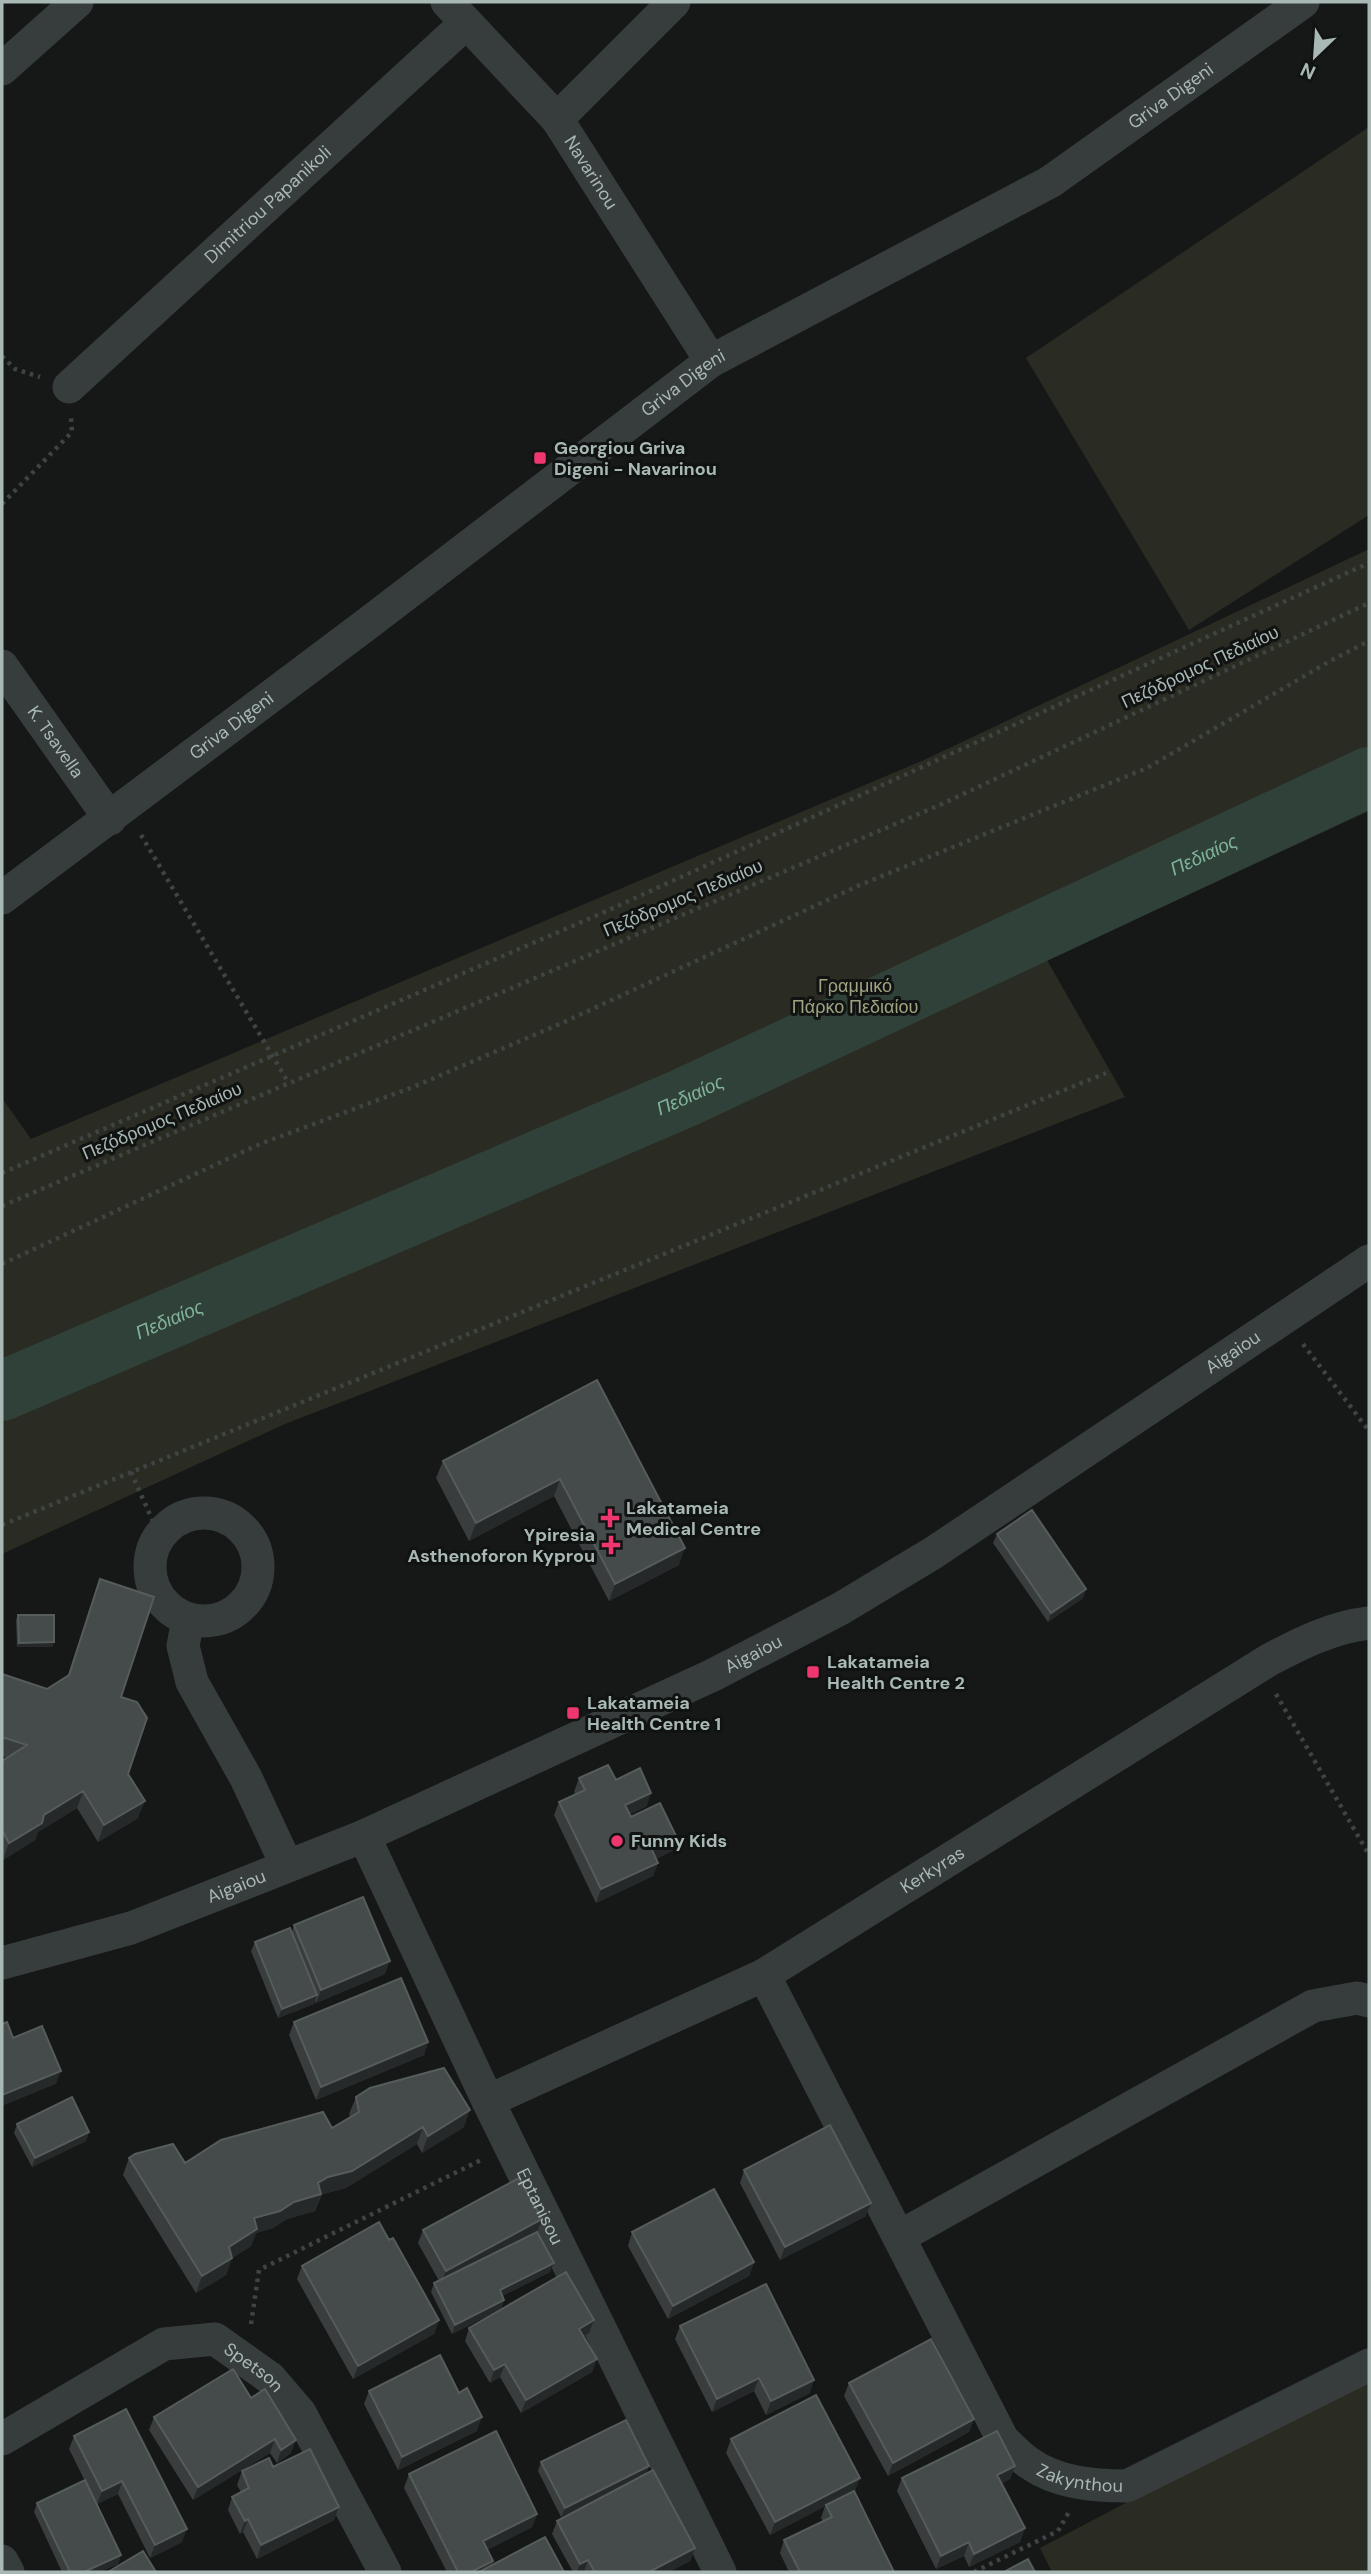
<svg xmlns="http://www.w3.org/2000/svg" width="1371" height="2574" font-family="'DM Sans',sans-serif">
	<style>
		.green { fill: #2a2b22 }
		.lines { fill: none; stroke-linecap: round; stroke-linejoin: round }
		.river { stroke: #2f4138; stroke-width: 60 }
		.path { stroke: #3d4442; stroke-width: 4.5; stroke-dasharray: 3.5 5; stroke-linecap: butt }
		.minor { stroke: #373d3c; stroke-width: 33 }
		.wall { fill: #393d3d }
		.shaded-wall { fill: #262929 }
		.building { fill: #454a4a; stroke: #555c5a; stroke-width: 2 }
		.poi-dot { fill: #ef376f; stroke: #111313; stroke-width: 2.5 }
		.labels { text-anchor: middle; stroke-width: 6; stroke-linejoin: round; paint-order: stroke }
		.street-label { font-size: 18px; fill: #a8b8b4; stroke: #111313 }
		.poi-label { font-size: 18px; font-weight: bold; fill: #a8b8b4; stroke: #111313; text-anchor: start }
		.park-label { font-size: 18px; fill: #9fa380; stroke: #111313 }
		.water-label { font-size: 19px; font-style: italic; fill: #80b299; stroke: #111313 }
	</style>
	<rect width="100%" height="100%" fill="#161818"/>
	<path class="green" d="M 1369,127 L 1369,515 L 1189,630 L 1026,358 Z
		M 1369,549 L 1369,811 L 1047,960 L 1125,1097 L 285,1424 L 2,1554 L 2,1098 L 31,1139 L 926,759 Z
		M 1369,2375 L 1369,2572 L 1052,2572 L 1040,2548 Z"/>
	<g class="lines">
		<path class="river" id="s1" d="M 2,1391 L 686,1097 L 1369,777"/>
		<path class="path" d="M 2,356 L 15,369 L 40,377
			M 2,504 L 72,432 L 71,418
			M 141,835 L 288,1082
			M 2,1173 L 600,914 L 1369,563
			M 2,1206 L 942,804 L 1369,603
			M 2,1264 L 260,1144 L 413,1087 L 562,1023 L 860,885 L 1147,768 L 1330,661 L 1369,641
			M 1303,1344 L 1369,1431
			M 131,1472 L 159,1535
			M 2,1525 L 1106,1073
			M 1276,1694 L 1369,1855
			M 251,2324 L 259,2270 L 481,2160
			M 974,2572 L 1058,2531 L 1069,2512"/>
		<g class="minor">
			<path id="s2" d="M 447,2 L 557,119 L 711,361"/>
			<path d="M 2,69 L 77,2"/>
			<path d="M 557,119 L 674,2"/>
			<path id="s3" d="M 69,387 L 466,23"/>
			<path id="s4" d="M 2,666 L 110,819"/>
			<path id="s5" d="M 2,898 L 367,624 L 711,361 L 1050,182 L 1303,2"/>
			<circle cx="204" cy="1567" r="54"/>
			<path d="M 188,1619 L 183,1646 L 192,1682 L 246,1778 L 287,1866"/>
			<path id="s6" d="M 364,1836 L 488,2101 L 720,2572"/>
			<path id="s7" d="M 2,1963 L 131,1928 L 364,1836 L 713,1675 L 840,1609 L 933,1553 L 1369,1261"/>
			<path id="s8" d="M 764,1975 L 1003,2440 C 1012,2448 1020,2457 1029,2463 C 1057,2483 1094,2486 1127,2486 L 1369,2365"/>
			<path id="s9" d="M 488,2101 L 764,1975 L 1269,1660 C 1301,1643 1333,1627 1369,1623"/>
			<path d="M 899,2237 L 1313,2006 L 1357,1998 L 1369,2001"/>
			<path id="s10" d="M 2,2439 L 164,2344 L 215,2339 L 270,2378 L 300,2413 L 385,2572"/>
			<path d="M 2,2561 L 8,2572"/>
		</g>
	</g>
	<path class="wall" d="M 597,1380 L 679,1565 L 609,1601 L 554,1496 L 469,1541 L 436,1478 L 443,1461 Z
		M 997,1534 L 1086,1589 L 1083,1598 L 1048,1622 L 993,1543 Z
		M 100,1579 L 121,1697 L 128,1774 L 138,1818 L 98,1842 L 77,1808 L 38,1832 L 35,1840 L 3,1860 L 2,1858 L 2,1761 L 7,1758 L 2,1756 L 2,1674 L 47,1689 L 68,1676 Z
		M 18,1615 L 54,1642 L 52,1647 L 17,1647 L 16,1620 Z
		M 579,1778 L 616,1780 L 647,1806 L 630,1814 L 631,1817 L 677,1838 L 672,1851 L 656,1859 L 658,1863 L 653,1876 L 596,1903 L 554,1815 L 559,1802 L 576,1794 L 574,1792 Z
		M 294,1925 L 385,1974 L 316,2003 L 315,2001 L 314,2004 L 278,2018 L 251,1951 L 255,1942 L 292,1932 Z
		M 294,2022 L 428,2042 L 424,2055 L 316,2100 L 289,2035 Z
		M 356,2097 L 464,2127 L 422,2153 L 417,2144 L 346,2188 L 322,2194 L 315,2211 L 287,2219 L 273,2228 L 256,2233 L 251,2246 L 232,2258 L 226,2275 L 196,2293 L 123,2175 L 129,2158 L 185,2163 L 332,2128 L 350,2117 L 349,2114 Z
		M 17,2124 L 89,2132 L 86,2141 L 32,2167 L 14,2133 Z
		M 744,2170 L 866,2216 L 780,2260 L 740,2183 Z
		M 542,2219 L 537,2232 L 550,2272 L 502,2296 L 504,2300 L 501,2309 L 452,2334 L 431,2292 L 434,2283 L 439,2281 L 418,2243 L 423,2230 Z
		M 632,2232 L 754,2262 L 749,2276 L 668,2319 L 628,2246 Z
		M 389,2240 L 439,2320 L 434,2334 L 353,2379 L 297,2279 L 302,2266 Z
		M 594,2320 L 589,2333 L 584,2337 L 597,2359 L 592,2372 L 521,2413 L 500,2377 L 490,2383 L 465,2341 L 469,2328 Z
		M 680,2326 L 810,2393 L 766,2415 L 754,2391 L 712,2412 L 675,2339 Z
		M 849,2383 L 974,2419 L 969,2432 L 888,2476 L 844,2396 Z
		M 369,2391 L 459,2393 L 477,2431 L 398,2470 L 364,2404 Z
		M 251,2398 L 291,2453 L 277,2463 L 270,2453 L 193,2500 L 149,2430 L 154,2417 Z
		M 126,2409 L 182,2542 L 150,2558 L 118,2494 L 97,2504 L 121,2555 L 118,2564 L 100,2572 L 62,2572 L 34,2512 L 37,2503 L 85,2481 L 69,2449 L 74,2436 Z
		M 731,2439 L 855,2491 L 894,2572 L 789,2572 L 780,2553 L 784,2540 L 823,2521 L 821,2518 L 825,2506 L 770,2535 L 726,2453 Z
		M 541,2462 L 646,2473 L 695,2548 L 690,2561 L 669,2572 L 573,2572 L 552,2534 L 557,2521 L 611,2492 L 561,2517 L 538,2471 Z
		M 1015,2466 L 1010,2479 L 1002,2483 L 1025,2528 L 1020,2542 L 969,2567 L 964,2556 L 936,2569 L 897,2491 L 902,2478 Z
		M 273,2467 L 339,2507 L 334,2520 L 257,2559 L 243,2532 L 240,2534 L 228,2510 L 232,2497 L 241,2492 L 237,2485 L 242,2471 Z
		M 409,2474 L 537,2514 L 532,2527 L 487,2550 L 493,2561 L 492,2566 L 564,2572 L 447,2572 L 404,2488 Z"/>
	<path class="shaded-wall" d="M 560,1479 L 554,1496 L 469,1541 L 476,1523 Z
		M 685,1548 L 679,1565 L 609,1601 L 615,1584 Z
		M 1086,1589 L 1083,1598 L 1048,1622 L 1051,1613 Z
		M 54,1642 L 52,1647 L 17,1647 L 19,1643 Z
		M 83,1791 L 77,1808 L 38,1832 L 35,1840 L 3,1860 L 9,1843 L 44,1815 Z
		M 651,1793 L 647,1806 L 620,1818 L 625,1805 Z
		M 145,1801 L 138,1818 L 98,1842 L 104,1825 Z
		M 677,1838 L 672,1851 L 647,1863 L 652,1850 Z
		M 658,1863 L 653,1876 L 596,1903 L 601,1889 Z
		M 390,1961 L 385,1974 L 316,2003 L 321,1990 Z
		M 317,1995 L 314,2004 L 278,2018 L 282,2009 Z
		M 428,2042 L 424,2055 L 316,2100 L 321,2087 Z
		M 61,2071 L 56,2084 L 2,2106 L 2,2095 Z
		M 470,2110 L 464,2127 L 422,2153 L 428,2136 Z
		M 423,2127 L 417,2144 L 346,2188 L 321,2195 L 315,2211 L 287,2219 L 273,2228 L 256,2233 L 251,2246 L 227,2261 L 232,2258 L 226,2275 L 196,2293 L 202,2276 L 254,2218 L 328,2177 Z
		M 89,2132 L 86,2141 L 32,2167 L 35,2158 Z
		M 871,2203 L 866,2216 L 780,2260 L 785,2247 Z
		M 542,2219 L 537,2232 L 441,2284 L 446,2271 Z
		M 754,2262 L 749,2276 L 668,2319 L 673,2306 Z
		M 554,2263 L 550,2272 L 496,2299 L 500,2290 Z
		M 504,2300 L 501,2309 L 452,2334 L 455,2325 Z
		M 439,2320 L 434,2334 L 353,2379 L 358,2366 Z
		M 594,2320 L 589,2333 L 575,2342 L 579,2329 Z
		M 597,2359 L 592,2372 L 521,2413 L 526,2400 Z
		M 505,2364 L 500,2377 L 490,2383 L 494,2370 Z
		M 759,2378 L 754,2391 L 712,2412 L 717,2399 Z
		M 814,2380 L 810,2393 L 766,2415 L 771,2401 Z
		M 482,2417 L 477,2431 L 398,2470 L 402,2457 Z
		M 974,2419 L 969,2432 L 888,2476 L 893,2463 Z
		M 275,2439 L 270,2453 L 193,2500 L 198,2487 Z
		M 296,2440 L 291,2453 L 277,2463 L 281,2450 Z
		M 649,2466 L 646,2475 L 561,2517 L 565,2508 Z
		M 1015,2466 L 1010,2479 L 992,2488 L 997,2475 Z
		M 860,2478 L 855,2491 L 770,2535 L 775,2522 Z
		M 122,2481 L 118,2494 L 97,2504 L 102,2491 Z
		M 339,2507 L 334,2520 L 257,2559 L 261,2545 Z
		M 537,2514 L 532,2527 L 478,2555 L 483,2541 Z
		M 248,2519 L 243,2532 L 240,2534 L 245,2521 Z
		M 1025,2528 L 1020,2542 L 969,2567 L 974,2554 Z
		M 187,2529 L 182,2542 L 150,2558 L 155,2545 Z
		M 969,2542 L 964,2556 L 936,2569 L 941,2556 Z
		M 695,2548 L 690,2561 L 669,2572 L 649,2572 Z
		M 121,2555 L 118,2564 L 100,2572 L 84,2572 Z
		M 588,2560 L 584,2572 L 577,2572 L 580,2564 Z
		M 493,2561 L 489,2572 L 471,2572 Z"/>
	<path class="building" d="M 597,1380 L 685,1548 L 615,1584 L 560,1479 L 476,1523 L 443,1461 Z
		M 1032,1510 L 1086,1589 L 1051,1613 L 997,1534 Z
		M 100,1579 L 154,1597 L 121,1697 L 137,1702 L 147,1718 L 128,1774 L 145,1801 L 104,1825 L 83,1791 L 44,1815 L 42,1823 L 9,1843 L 2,1830 L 2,1761 L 27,1745 L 2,1737 L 2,1674 L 47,1689 L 69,1675 Z
		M 18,1615 L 54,1615 L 54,1642 L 19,1643 Z
		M 608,1765 L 616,1780 L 640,1768 L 651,1793 L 625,1805 L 631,1817 L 660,1803 L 677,1838 L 652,1850 L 658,1863 L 601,1889 L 559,1802 L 585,1790 L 579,1778 Z
		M 363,1897 L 390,1961 L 321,1990 L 294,1925 Z
		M 290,1928 L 317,1995 L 282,2009 L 255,1942 Z
		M 401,1978 L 428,2042 L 321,2087 L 294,2022 Z
		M 7,2022 L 13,2038 L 42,2026 L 61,2071 L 2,2095 L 2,2024 Z
		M 444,2068 L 470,2110 L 428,2136 L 423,2127 L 352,2171 L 328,2177 L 318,2183 L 321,2194 L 294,2202 L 280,2211 L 254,2218 L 257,2229 L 229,2247 L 232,2258 L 202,2276 L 129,2158 L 135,2154 L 173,2144 L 185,2163 L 221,2140 L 323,2112 L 332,2128 L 359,2112 L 356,2097 L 370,2088 Z
		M 72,2097 L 89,2132 L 35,2158 L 17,2124 Z
		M 830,2125 L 871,2203 L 785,2247 L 744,2170 Z
		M 519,2178 L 542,2219 L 446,2271 L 423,2230 Z
		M 714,2189 L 754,2262 L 673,2306 L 632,2232 Z
		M 379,2222 L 389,2240 L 393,2238 L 439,2320 L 358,2366 L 302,2266 Z
		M 537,2232 L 554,2263 L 500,2290 L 504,2300 L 455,2325 L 434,2283 Z
		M 566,2272 L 594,2320 L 579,2329 L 597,2359 L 526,2400 L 505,2364 L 494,2370 L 469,2328 Z
		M 766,2284 L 814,2380 L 771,2401 L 759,2378 L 717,2399 L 680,2326 Z
		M 931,2339 L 974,2419 L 893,2463 L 849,2383 Z
		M 440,2355 L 459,2393 L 467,2388 L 482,2417 L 402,2457 L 369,2391 Z
		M 233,2369 L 251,2398 L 265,2389 L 296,2440 L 281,2450 L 275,2439 L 198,2487 L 154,2417 Z
		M 816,2395 L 860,2478 L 775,2522 L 731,2439 Z
		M 126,2409 L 187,2529 L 155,2545 L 122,2481 L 102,2491 L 74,2436 Z
		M 626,2420 L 649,2466 L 565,2508 L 541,2462 Z
		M 496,2431 L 537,2514 L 483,2541 L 493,2561 L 471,2572 L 458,2572 L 409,2474 Z
		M 997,2431 L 1015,2466 L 997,2475 L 1025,2528 L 974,2554 L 969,2542 L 941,2556 L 902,2478 Z
		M 310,2449 L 339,2507 L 261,2545 L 248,2519 L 245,2521 L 232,2497 L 249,2488 L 242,2471 L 269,2458 L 273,2467 Z
		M 653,2470 L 695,2548 L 649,2572 L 595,2572 L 588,2560 L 580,2564 L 557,2521 Z
		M 85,2480 L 121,2555 L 84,2572 L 70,2572 L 37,2503 Z
		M 854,2491 L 894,2572 L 800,2572 L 784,2540 L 832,2517 L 826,2505 Z
		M 545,2537 L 564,2572 L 479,2572 Z
		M 143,2551 L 156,2572 L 108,2572 Z
		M 1028,2559 L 1035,2572 L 1004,2572 Z"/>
	<g class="poi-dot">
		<rect x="533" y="451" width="14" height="14" rx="3.5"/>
		<path d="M606.5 1507.5h7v7h7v7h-7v7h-7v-7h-7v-7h7z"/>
		<path d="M607.5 1534.5h7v7h7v7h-7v7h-7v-7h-7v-7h7z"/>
		<rect x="806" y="1665" width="14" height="14" rx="3.5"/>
		<rect x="566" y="1706" width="14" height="14" rx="3.5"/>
		<circle cx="617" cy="1841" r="7"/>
	</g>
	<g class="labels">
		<g class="street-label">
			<text dy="6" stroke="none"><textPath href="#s5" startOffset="1421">Griva Digeni</textPath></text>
			<text dy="6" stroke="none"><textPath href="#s2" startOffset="224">Navarinou</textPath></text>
			<text dy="6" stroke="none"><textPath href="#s3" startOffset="270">Dimitriou Papanikoli</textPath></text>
			<text dy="6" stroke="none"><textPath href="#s5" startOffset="854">Griva Digeni</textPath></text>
			<text transform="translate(1200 667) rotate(-25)" y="6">Πεζόδρομος Πεδιαίου</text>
			<text dy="6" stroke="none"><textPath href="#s5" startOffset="287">Griva Digeni</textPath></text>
			<text dy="6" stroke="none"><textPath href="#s4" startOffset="93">K. Tsavella</textPath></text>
			<text transform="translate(683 898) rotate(-23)" y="6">Πεζόδρομος Πεδιαίου</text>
			<text transform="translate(162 1121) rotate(-23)" y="6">Πεζόδρομος Πεδιαίου</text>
			<text dy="6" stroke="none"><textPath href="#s7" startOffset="1381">Aigaiou</textPath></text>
			<text dy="6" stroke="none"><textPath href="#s7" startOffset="814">Aigaiou</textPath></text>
			<text dy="6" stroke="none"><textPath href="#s9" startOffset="502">Kerkyras</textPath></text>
			<text dy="6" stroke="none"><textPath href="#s7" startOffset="247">Aigaiou</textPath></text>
			<text dy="6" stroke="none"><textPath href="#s6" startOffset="410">Eptanisou</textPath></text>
			<text dy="6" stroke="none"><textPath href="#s10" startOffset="287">Spetson</textPath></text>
			<text dy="6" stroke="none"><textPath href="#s8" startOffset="612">Zakynthou</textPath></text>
		</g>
		<g class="poi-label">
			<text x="554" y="454">Georgiou Griva<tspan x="554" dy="21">Digeni - Navarinou</tspan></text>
			<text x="626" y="1514">Lakatameia<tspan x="626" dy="21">Medical Centre</tspan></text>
			<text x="595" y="1541" text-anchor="end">Ypiresia<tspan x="595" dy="21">Asthenoforon Kyprou</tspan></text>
			<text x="827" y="1668">Lakatameia<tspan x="827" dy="21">Health Centre 2</tspan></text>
			<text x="587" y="1709">Lakatameia<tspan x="587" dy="21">Health Centre 1</tspan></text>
			<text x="631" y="1847">Funny Kids</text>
		</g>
		<g class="park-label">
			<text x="855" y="992">Γραμμικό<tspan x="855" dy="21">Πάρκο Πεδιαίου</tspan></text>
		</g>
		<g class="water-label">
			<text dy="7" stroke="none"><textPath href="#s1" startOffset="1316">Πεδιαίος</textPath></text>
			<text dy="7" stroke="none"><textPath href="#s1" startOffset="749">Πεδιαίος</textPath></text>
			<text dy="7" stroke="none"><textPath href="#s1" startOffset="182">Πεδιαίος</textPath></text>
		</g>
	</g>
	<rect width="1371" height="2574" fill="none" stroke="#a8b8b4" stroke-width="7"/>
	<g transform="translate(1315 56) rotate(205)" stroke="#111313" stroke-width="5" paint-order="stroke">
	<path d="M0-5L12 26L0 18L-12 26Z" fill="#a8b8b4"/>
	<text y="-10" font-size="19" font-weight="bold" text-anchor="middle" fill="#a8b8b4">N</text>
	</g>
</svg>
